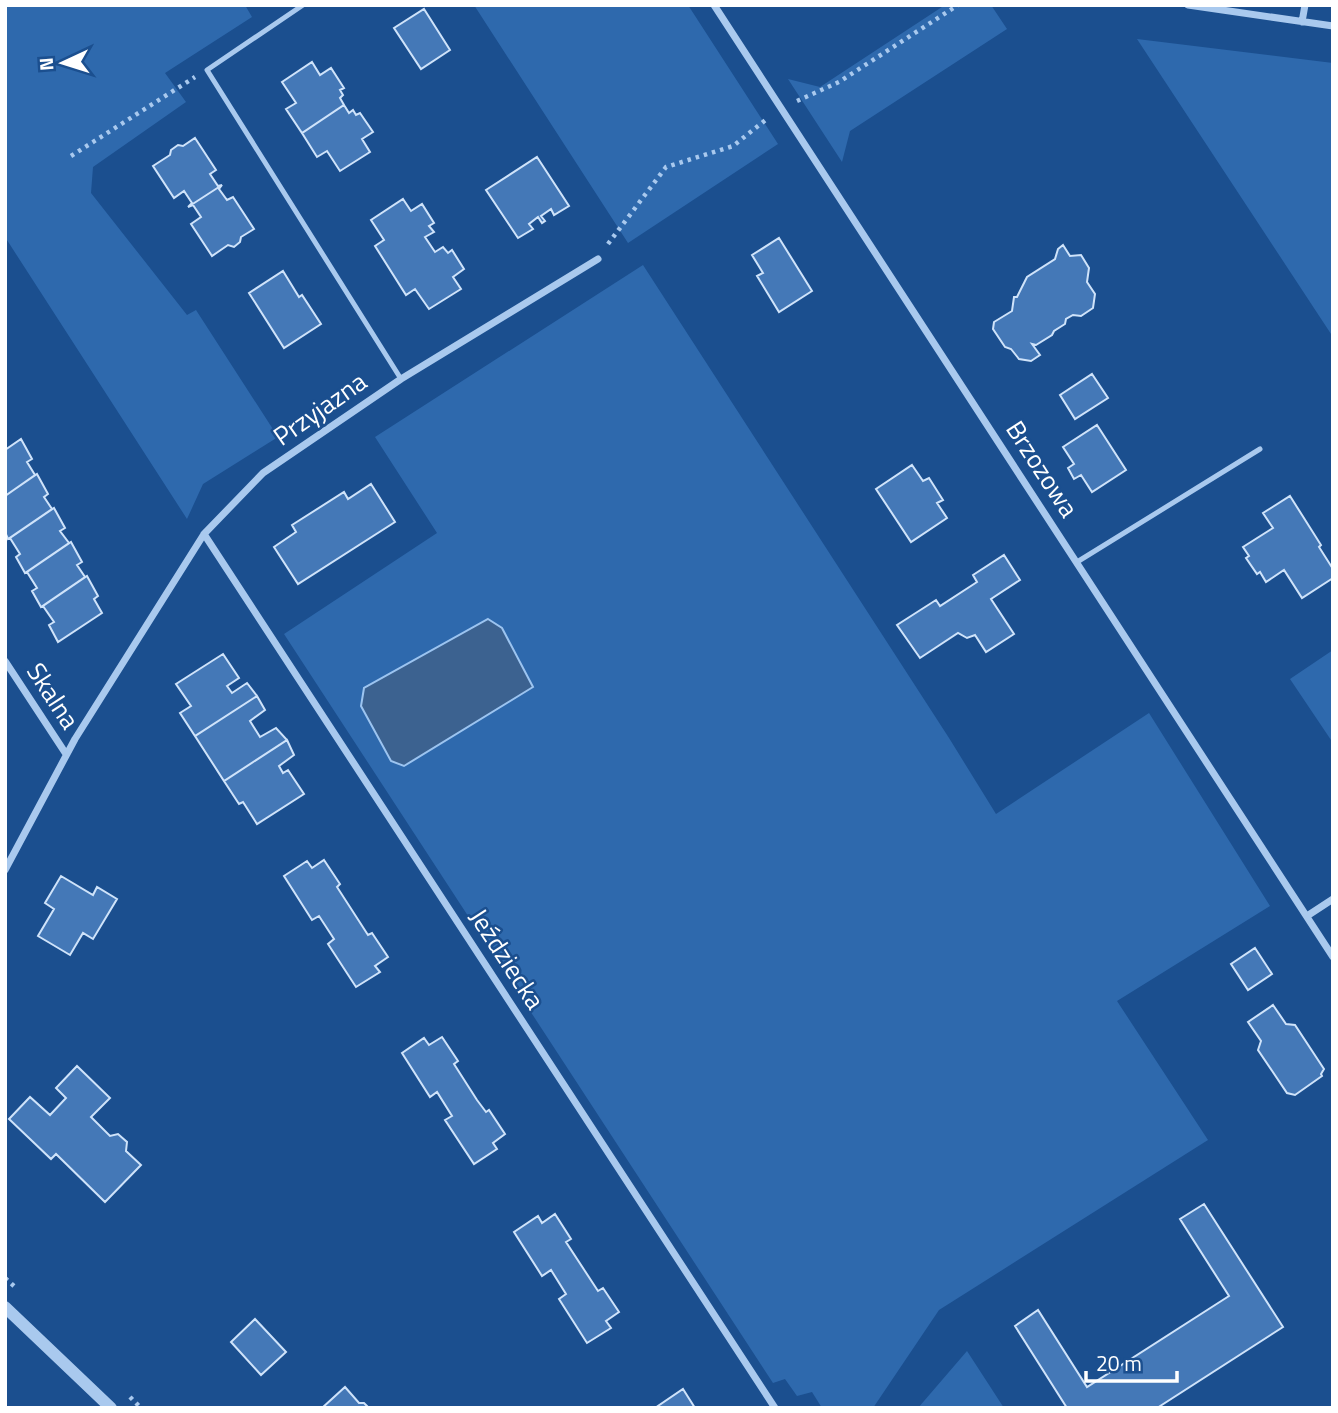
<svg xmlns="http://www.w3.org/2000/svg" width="1338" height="1413" font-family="'Titillium Web',sans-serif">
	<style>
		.green { fill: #2e69ad }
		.water { fill: #3c6290; stroke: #9cc4f0; stroke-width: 2 }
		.building { fill: #4478b7; stroke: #cfe3fa; stroke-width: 2 }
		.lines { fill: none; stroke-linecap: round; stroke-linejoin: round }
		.path { stroke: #a9c9ee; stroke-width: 4.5; stroke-dasharray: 3.5 5; stroke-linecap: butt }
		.service { stroke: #a9c9ee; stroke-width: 5 }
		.minor { stroke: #a9c9ee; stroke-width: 7 }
		.tertiary { stroke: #a9c9ee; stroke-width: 12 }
		.labels { text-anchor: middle; stroke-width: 5; stroke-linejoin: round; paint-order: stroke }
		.street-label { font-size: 26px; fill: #fff; stroke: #1b4f8f }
	</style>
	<rect width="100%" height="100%" fill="#1b4f8f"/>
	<path class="green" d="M 5,5 L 245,5 L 252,17 L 165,73 L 186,102 L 93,167 L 91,193 L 187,315 L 196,310 L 278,437 L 203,484 L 187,519 L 5,237 Z
		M 474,5 L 688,5 L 778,144 L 628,243 Z
		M 945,5 L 991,5 L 1007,29 L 850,131 L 842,162 L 788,79 L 820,87 Z
		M 1137,39 L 1333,63 L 1333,337 Z
		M 643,265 L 949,738 L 996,814 L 1149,713 L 1270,906 L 1117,1001 L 1208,1140 L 939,1310 L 873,1408 L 822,1408 L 812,1392 L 797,1396 L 785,1379 L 773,1383 L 284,634 L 437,533 L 375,437 Z
		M 1333,650 L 1333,743 L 1290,679 Z
		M 967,1351 L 1004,1408 L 918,1408 Z"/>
	<path class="water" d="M 488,619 L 502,628 L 533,687 L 404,766 L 391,761 L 361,706 L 364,688 Z"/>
	<path class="building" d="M 424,9 L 450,50 L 421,69 L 394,28 Z
		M 312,62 L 320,75 L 331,68 L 344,88 L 340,90 L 343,95 L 340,98 L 344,105 L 302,133 L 286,109 L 296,103 L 282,82 Z
		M 344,105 L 349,113 L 353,110 L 356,115 L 360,113 L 373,132 L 362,139 L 370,152 L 340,171 L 327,151 L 317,157 L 302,133 Z
		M 195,138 L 216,170 L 210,174 L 218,186 L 222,185 L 188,207 L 192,203 L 184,191 L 174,198 L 153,166 L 170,155 L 171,150 L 178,145 L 183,146 Z
		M 537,157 L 569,206 L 554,215 L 551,209 L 541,216 L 545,221 L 542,223 L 538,217 L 529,224 L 533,229 L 518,238 L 486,190 Z
		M 222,185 L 219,189 L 227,200 L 233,197 L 254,229 L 241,237 L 240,242 L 234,247 L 228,245 L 212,256 L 191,224 L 201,217 L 193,205 L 188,207 Z
		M 403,199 L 411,211 L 422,204 L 434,223 L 429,226 L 434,232 L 425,237 L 435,252 L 443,247 L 448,253 L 452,250 L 464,269 L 453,277 L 461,289 L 429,309 L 415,289 L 406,295 L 375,246 L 384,240 L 371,220 Z
		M 779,238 L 812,291 L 779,312 L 757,276 L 763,273 L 752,255 Z
		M 1063,245 L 1070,256 L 1081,255 L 1089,268 L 1087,282 L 1095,294 L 1093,308 L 1081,316 L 1073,315 L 1066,319 L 1065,324 L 1054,331 L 1052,335 L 1036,345 L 1032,344 L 1040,355 L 1031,361 L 1019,359 L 1011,349 L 1005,347 L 993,329 L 994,322 L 1012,311 L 1014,297 L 1017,297 L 1027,277 L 1055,259 L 1058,249 Z
		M 283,271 L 299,297 L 302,295 L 321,324 L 284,348 L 249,293 Z
		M 1092,374 L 1108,398 L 1075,419 L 1060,395 Z
		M 1097,425 L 1126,470 L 1092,492 L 1081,475 L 1074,479 L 1068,468 L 1074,464 L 1063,447 Z
		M 21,439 L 32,459 L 27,462 L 35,475 L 5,496 L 5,450 Z
		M 912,465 L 923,481 L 929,478 L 943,500 L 937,503 L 947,518 L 911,542 L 876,489 Z
		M 37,474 L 48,494 L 44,497 L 52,509 L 8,539 L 5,532 L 5,496 Z
		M 371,484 L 395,522 L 298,584 L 274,547 L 296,532 L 292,525 L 344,492 L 348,499 Z
		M 1290,496 L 1321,545 L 1319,547 L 1333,569 L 1333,578 L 1302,598 L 1284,570 L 1266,582 L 1260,572 L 1257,574 L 1246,558 L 1249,556 L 1243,547 L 1273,528 L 1263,513 Z
		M 54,508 L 65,528 L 60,531 L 69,543 L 25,573 L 16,557 L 20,554 L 10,538 Z
		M 71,542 L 82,562 L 77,565 L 85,577 L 41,607 L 32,591 L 37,588 L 27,572 Z
		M 1004,555 L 1020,580 L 991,599 L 1014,634 L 986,652 L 975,635 L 967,638 L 958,633 L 920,658 L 897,625 L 936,600 L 940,606 L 977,582 L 973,575 Z
		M 87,576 L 98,596 L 94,599 L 102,613 L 58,642 L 49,625 L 54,622 L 43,606 Z
		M 223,654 L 239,678 L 227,686 L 232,693 L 247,683 L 257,696 L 195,736 L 180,713 L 191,706 L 176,684 Z
		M 257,696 L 265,710 L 250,721 L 260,737 L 276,728 L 287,740 L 224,781 L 195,736 Z
		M 287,740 L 294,755 L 279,766 L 283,773 L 288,770 L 304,794 L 257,824 L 243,802 L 239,804 L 224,781 Z
		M 324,860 L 340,884 L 337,887 L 368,935 L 372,933 L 388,957 L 375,966 L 380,972 L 356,987 L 328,944 L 334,939 L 319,916 L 312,920 L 284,876 L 307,861 L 312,868 Z
		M 61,876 L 93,895 L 97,887 L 117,899 L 93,939 L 83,933 L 70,955 L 38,936 L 54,909 L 45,903 Z
		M 1255,948 L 1272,974 L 1248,990 L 1231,964 Z
		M 1273,1005 L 1286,1024 L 1295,1025 L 1324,1069 L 1321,1074 L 1322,1076 L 1295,1095 L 1287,1093 L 1258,1050 L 1261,1041 L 1248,1022 Z
		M 442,1037 L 458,1061 L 454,1064 L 477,1100 L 486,1112 L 489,1110 L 505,1134 L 493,1143 L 497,1149 L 474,1164 L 445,1120 L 452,1116 L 437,1092 L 430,1097 L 402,1053 L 424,1038 L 429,1045 Z
		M 77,1066 L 110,1098 L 91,1117 L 110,1136 L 118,1134 L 127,1142 L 126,1151 L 141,1165 L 105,1202 L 56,1154 L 51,1159 L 9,1119 L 30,1097 L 50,1115 L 66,1098 L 56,1088 Z
		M 1204,1204 L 1283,1327 L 1157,1408 L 1067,1408 L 1015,1326 L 1038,1310 L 1087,1387 L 1229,1296 L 1180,1219 Z
		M 555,1214 L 571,1239 L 566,1242 L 598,1291 L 603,1288 L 619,1312 L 606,1321 L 611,1328 L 587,1343 L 559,1299 L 566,1294 L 551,1270 L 542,1276 L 514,1232 L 538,1216 L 542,1223 Z
		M 255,1319 L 286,1352 L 261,1375 L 231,1342 Z
		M 345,1387 L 359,1403 L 364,1403 L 369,1408 L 322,1408 Z
		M 683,1389 L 695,1408 L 655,1408 Z"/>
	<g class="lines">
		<path class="path" d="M 797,101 L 839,82 L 958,5
			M 71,156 L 195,77
			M 608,244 L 666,167 L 733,146 L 768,118
			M 5,1278 L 15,1287
			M 130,1397 L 141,1408"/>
		<path class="service" d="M 303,5 L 207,70 L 401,379
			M 1077,562 L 1260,449"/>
		<path class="minor" d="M 714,5 L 1333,957
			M 1188,5 L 1333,26
			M 1302,22 L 1305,5
			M 204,534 L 775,1408
			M 5,661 L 66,754
			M 5,870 L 75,739 L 204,534 L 263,473 L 401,379 L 598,259
			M 1307,916 L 1333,899"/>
		<path class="tertiary" d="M 5,1307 L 111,1408"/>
	</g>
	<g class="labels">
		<g class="street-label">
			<text transform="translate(320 409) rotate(-35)" y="9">Przyjazna</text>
			<text transform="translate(1042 469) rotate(57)" y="9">Brzozowa</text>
			<text transform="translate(53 696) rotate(57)" y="9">Skalna</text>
			<text transform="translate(507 959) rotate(57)" y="9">Jeździecka</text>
		</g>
	</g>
	<rect width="1338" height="1413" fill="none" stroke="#ffffff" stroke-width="14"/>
	<g transform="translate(63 63) rotate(266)" stroke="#1b4f8f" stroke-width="5" paint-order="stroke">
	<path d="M0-5L12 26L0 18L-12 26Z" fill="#ffffff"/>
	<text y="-10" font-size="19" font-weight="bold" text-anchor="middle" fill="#ffffff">N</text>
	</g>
	<path d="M1086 1371v10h91v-10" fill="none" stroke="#ffffff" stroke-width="3.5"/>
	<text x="1096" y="1371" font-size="21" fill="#ffffff" stroke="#1b4f8f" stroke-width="5" paint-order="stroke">20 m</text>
</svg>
